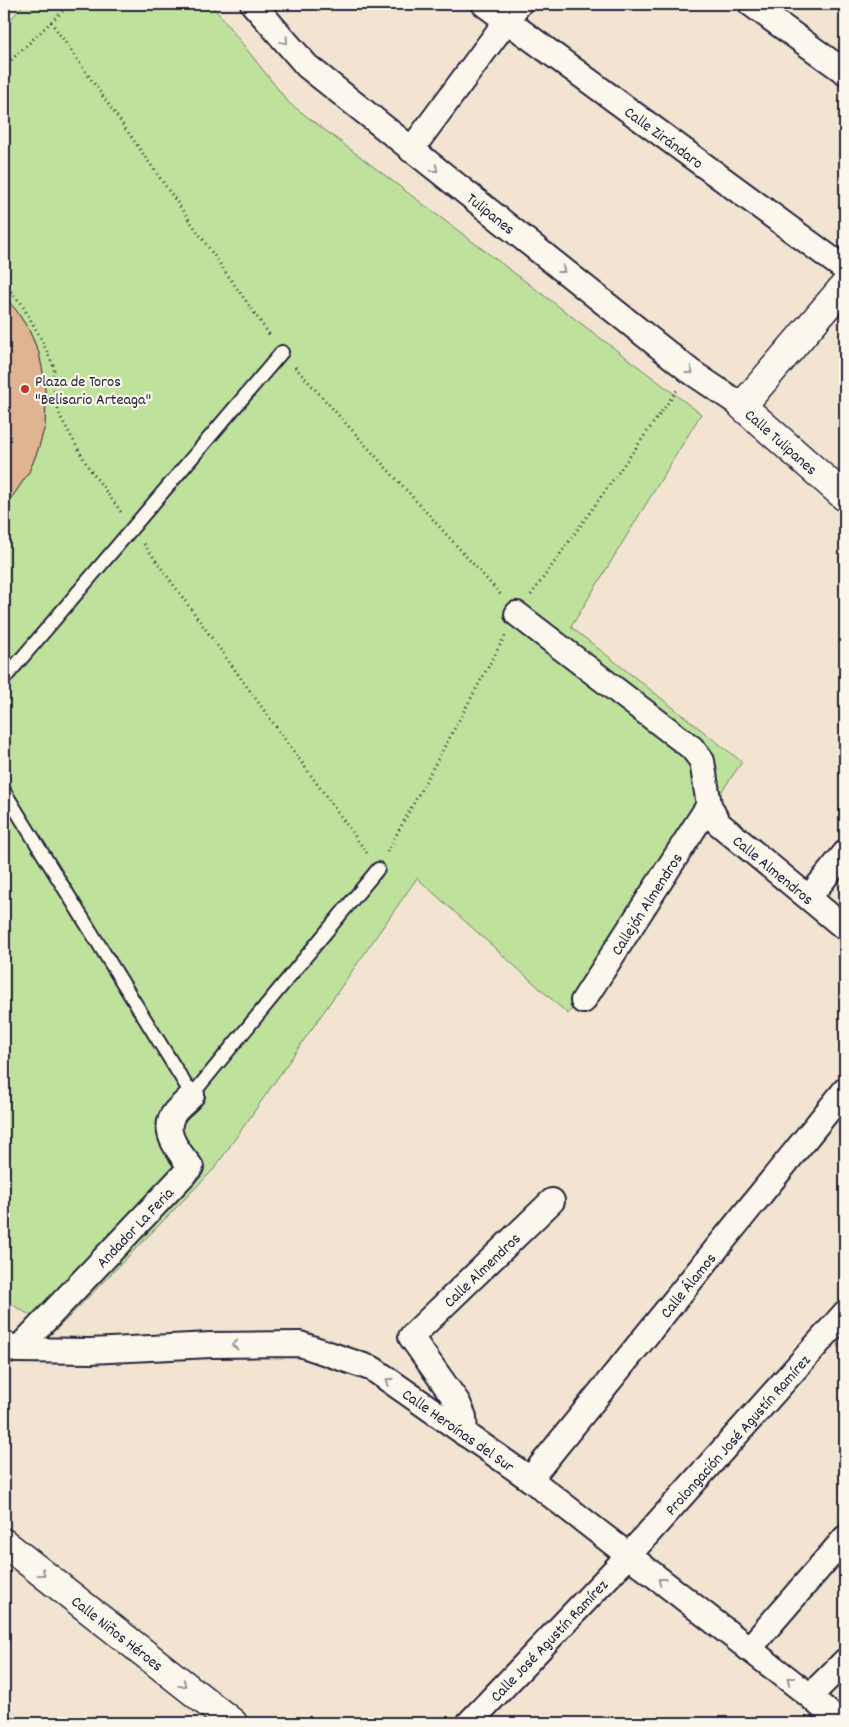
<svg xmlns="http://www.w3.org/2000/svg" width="849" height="1727" font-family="Dekko,sans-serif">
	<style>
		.green { fill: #bee29c; stroke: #70826c }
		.building { fill: #e0b491; stroke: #22223b }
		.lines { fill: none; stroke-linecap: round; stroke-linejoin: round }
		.lane-casing { stroke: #22223b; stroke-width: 16 }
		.street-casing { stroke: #22223b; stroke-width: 28 }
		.secondary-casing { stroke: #22223b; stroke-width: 31 }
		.path { stroke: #22223b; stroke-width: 3; stroke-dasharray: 1 4; stroke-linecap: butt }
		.lane { stroke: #fbf7ec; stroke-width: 12 }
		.street { stroke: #fbf7ec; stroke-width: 24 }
		.secondary { stroke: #fbf7ec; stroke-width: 28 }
		.oneway { stroke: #99979c }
		.poi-dot { fill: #c8321e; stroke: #fbf7ec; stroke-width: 2 }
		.labels { text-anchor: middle; stroke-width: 4.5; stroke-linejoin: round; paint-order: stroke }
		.street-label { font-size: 16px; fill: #22223b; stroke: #fbf7ec }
		.poi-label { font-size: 16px; fill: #22223b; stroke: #fbf7ec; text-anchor: start }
	</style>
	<rect width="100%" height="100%" fill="#f3e3d1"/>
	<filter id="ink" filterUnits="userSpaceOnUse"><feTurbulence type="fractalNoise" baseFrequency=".02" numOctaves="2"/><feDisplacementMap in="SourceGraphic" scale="10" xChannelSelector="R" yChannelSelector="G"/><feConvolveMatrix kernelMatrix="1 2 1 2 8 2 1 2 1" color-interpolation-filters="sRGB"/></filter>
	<g filter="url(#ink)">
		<path class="green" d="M 24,4 L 211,4 L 289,103 L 701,414 L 571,627 L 742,762 L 568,1014 L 417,878 L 214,1169 L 56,1330 L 4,1300 L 4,27 Z"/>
		<path class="building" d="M 4,296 L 16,310 L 29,330 L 39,353 L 44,377 L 46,402 L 45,426 L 38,450 L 29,472 L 15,493 L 4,506 Z"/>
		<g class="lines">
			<g class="lane-casing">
				<path id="lane" d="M 4,679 L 282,352
					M 4,791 L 192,1095 L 378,869"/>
			</g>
			<g class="street-casing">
				<g id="street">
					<path id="s1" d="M 253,4 L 307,66 L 690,371 L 742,406"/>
					<path id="s2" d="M 484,4 L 845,269"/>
					<path d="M 751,4 L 845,72"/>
					<path d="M 411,150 L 519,4"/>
					<path id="s3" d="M 517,614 L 692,748 L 702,761 L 709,805 L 718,823 L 845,928"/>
					<path d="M 809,897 L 845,853"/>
					<path id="s4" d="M 583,1001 L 709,805"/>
					<path id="s5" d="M 4,1343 L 17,1350 L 90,1351 L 211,1345 L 300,1344 L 373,1369 L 530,1479 L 810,1696 L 840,1723"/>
					<path id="s6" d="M 17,1350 L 191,1167 C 179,1152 160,1131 175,1112 C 180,1106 187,1101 192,1095"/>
					<path id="s7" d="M 465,1434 L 464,1417 L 458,1403 L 411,1337 L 552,1201"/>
					<path id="s8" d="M 530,1479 L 845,1090"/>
					<path d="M 749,1649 L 845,1538"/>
					<path d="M 810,1696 L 845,1661"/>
					<path id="s9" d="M 469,1723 L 628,1556 L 845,1313"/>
				</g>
			</g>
			<g class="secondary-casing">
				<g id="secondary">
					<path id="s10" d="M 845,285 L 742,406 L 845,497"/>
					<path id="s11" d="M 4,1543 L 233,1723"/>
				</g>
			</g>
			<path class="path" d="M 51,22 L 70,4
				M 4,67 L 51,22 L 271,337
				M 4,284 L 21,303 L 39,335 L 54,367 L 54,393 L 60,416 L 87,465 L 121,512
				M 295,367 L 502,596
				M 144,544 L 367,853
				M 531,595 L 677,390
				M 387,852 L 505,636"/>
			<use href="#lane" class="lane"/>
			<use href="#street" class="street"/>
			<use href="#secondary" class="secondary"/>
		</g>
		<defs><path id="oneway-chevron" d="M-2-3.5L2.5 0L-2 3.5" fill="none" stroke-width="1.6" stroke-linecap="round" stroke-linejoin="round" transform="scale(1.25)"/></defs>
		<g class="oneway">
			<use href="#oneway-chevron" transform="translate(285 41) rotate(49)"/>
			<use href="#oneway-chevron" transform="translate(435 169) rotate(38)"/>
			<use href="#oneway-chevron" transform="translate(562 270) rotate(38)"/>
			<use href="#oneway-chevron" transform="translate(690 371) rotate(37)"/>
			<use href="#oneway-chevron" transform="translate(235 1345) rotate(179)"/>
			<use href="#oneway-chevron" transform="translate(389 1381) rotate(-145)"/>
			<use href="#oneway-chevron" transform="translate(42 1573) rotate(38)"/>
			<use href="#oneway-chevron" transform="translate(661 1581) rotate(-143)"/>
			<use href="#oneway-chevron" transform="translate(790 1680) rotate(-142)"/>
			<use href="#oneway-chevron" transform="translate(183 1684) rotate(38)"/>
		</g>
	</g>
	<circle class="poi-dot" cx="25" cy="389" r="5"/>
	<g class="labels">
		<g class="street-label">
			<text dy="6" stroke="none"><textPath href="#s2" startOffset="224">Calle Zirándaro</textPath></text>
			<text dy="6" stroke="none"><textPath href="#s1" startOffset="318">Tulipanes</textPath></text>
			<text dy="6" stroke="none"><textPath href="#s10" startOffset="212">Calle Tulipanes</textPath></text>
			<text dy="6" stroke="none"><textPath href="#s3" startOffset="374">Calle Almendros</textPath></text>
			<text dy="6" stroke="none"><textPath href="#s4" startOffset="116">Callejón Almendros</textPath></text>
			<text dy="6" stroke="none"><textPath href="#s6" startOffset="170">Andador La Feria</textPath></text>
			<text dy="6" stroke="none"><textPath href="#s7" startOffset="211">Calle Almendros</textPath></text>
			<text dy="6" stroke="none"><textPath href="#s8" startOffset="250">Calle Álamos</textPath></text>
			<text dy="6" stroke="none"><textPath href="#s5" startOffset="480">Calle Heroínas del Sur</textPath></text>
			<text dy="6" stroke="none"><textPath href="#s9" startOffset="394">Prolongación José Agustín Ramírez</textPath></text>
			<text dy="6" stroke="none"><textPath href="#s11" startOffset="145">Calle Niños Héroes</textPath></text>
			<text dy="6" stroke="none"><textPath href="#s9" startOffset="115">Calle José Agustín Ramírez</textPath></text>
		</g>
		<g class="poi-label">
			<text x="35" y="386">Plaza de Toros<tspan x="35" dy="18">"Belisario Arteaga"</tspan></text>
		</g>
	</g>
	<rect width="849" height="1727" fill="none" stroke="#fbf7ec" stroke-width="20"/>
	<rect x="10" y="10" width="829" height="1707" fill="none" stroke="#22223b" stroke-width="2" filter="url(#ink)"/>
</svg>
